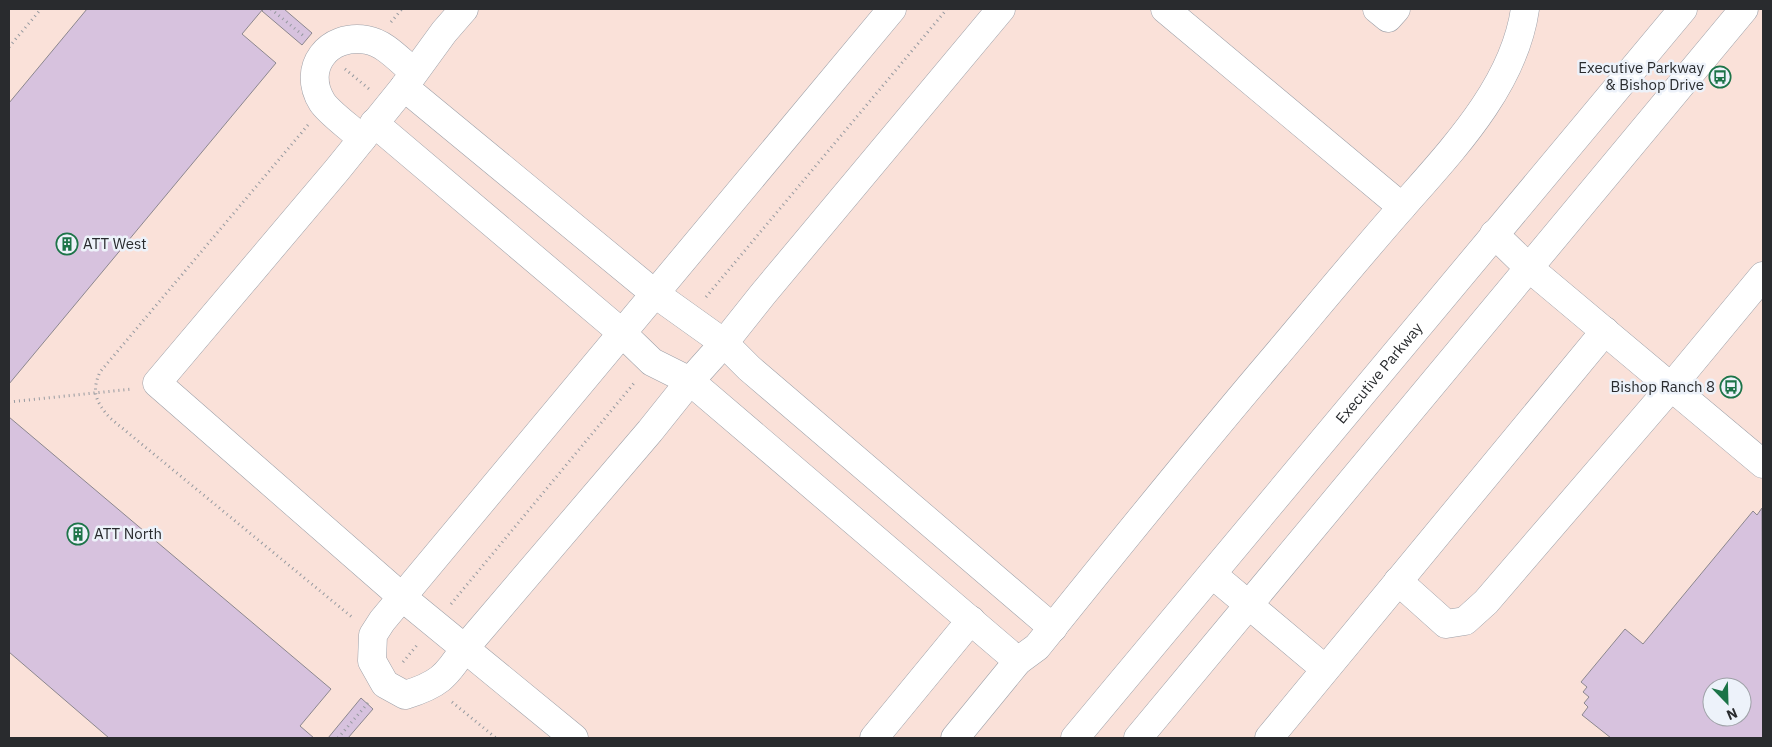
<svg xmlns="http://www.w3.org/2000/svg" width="1772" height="747" font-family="'IBM Plex Sans',sans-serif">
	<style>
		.commercial { fill: #fae1d9; fill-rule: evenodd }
		.building { fill: #d7c2de; stroke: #8c878e; fill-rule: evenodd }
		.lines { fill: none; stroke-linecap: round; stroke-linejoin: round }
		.minor-casing { stroke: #9da0a8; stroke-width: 29 }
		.path { stroke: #969aa0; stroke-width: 3; stroke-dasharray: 1 4; stroke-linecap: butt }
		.minor { stroke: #fff; stroke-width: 28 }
		.labels { text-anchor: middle; stroke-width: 5; stroke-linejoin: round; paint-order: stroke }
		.poi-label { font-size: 15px; fill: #292b2e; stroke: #edf2fa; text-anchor: end }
		.street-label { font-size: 15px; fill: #292b2e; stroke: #edf2fa }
	</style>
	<rect width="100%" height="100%" fill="#edf2fa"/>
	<path class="commercial" d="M 9,9 L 1763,9 L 1763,738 L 9,738 ZM 1712,687 L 1742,687 L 1742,717 L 1712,717 Z"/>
	<path class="building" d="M 87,9 L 263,9 L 242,34 L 276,63 L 9,384 L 9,103 Z
		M 263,9 L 284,9 L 312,33 L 302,45 L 262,11 Z
		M 9,417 L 331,689 L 300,726 L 314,738 L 109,738 L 9,652 Z
		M 1762,508 L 1763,738 L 1611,738 L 1582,715 L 1588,707 L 1584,703 L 1589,697 L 1583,692 L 1587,687 L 1581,682 L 1625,629 L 1643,644 L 1753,511 L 1757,515 ZM 1712,687 L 1742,687 L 1742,717 L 1712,717 Z
		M 361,698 L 373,709 L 348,738 L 328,738 Z"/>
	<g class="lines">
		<g class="minor-casing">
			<g id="minor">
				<path d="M 464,9 L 444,32 L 404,87 L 337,170 L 157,383 L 402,597 L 574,738"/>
				<path d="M 892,9 L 382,621 L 373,635 L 372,661 L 385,684 L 405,695 C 438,685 446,677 464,649 L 650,431 L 690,381 L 724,343 L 763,294 L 1001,9"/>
				<path d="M 1165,9 L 1402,207"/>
				<path d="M 1377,9 L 1388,18 L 1396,9"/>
				<path d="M 404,87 L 654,293 L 724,343 L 749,368 L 1053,628"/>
				<path d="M 374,123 L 621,332 L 652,362 L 690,381 L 1018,661"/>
				<path d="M 362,139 C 352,129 329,113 322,102 C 301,68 328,33 367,40 C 385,43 400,61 414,72"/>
				<path d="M 1494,234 L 1528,267 L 1763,464"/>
				<path d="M 1212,574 L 1325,669"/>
				<path d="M 1398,581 L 1446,624 L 1465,621 L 1486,602 L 1671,387 L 1763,276"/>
				<path d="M 874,738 L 971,620"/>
				<path d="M 955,738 L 1018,661 L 1037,647 C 1115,550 1193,453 1274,358 C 1317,307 1359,256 1403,206 C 1452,150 1514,86 1525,9"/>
				<path id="s1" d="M 1075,738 L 1683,9"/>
				<path d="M 1138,738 L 1744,9"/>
				<path d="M 1269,738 L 1605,331"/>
			</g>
		</g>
		<path class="path" d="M 271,9 L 305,37
			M 391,22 L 402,9
			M 9,47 L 41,9
			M 345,69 L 369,89
			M 308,125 L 100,372 C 91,392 96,402 110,418 L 353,618
			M 706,297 L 947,9
			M 9,402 L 132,389
			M 451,604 L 635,382
			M 403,662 L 418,644
			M 452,702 L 496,738
			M 338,738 L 368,703"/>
		<use href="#minor" class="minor"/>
	</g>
	<defs>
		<g id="bus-ring" transform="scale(1.125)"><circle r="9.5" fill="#edf2fa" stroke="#1c7448" stroke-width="1.5"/><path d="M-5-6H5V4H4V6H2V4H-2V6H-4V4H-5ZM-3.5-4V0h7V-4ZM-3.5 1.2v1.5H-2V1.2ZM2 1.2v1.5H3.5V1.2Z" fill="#1c7448"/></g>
		<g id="building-ring" transform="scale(1.125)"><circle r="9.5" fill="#edf2fa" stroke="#1c7448" stroke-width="1.5"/><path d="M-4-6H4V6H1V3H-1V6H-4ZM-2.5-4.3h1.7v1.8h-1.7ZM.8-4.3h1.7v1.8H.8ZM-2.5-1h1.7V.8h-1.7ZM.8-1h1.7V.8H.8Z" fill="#1c7448"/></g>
	</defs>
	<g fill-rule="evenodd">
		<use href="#bus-ring" x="1720" y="77"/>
		<use href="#building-ring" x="67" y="244"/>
		<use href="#bus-ring" x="1731" y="387"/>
		<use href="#building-ring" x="78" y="534"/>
	</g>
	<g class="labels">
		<g class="poi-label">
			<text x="1704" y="73">Executive Parkway<tspan x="1704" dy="17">&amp; Bishop Drive</tspan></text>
			<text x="83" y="249" text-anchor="start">ATT West</text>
			<text x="1715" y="392">Bishop Ranch 8</text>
			<text x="94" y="539" text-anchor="start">ATT North</text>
		</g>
		<g class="street-label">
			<text dy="5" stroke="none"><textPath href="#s1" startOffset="475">Executive Parkway</textPath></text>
		</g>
	</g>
	<rect width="1772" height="747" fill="none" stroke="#292b2e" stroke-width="20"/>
	<g transform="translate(1727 702) rotate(157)"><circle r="24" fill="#edf2fa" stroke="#9fa2a8"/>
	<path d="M0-4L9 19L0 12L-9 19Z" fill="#1c7448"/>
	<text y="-8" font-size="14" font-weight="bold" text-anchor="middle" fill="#292b2e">N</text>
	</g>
</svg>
